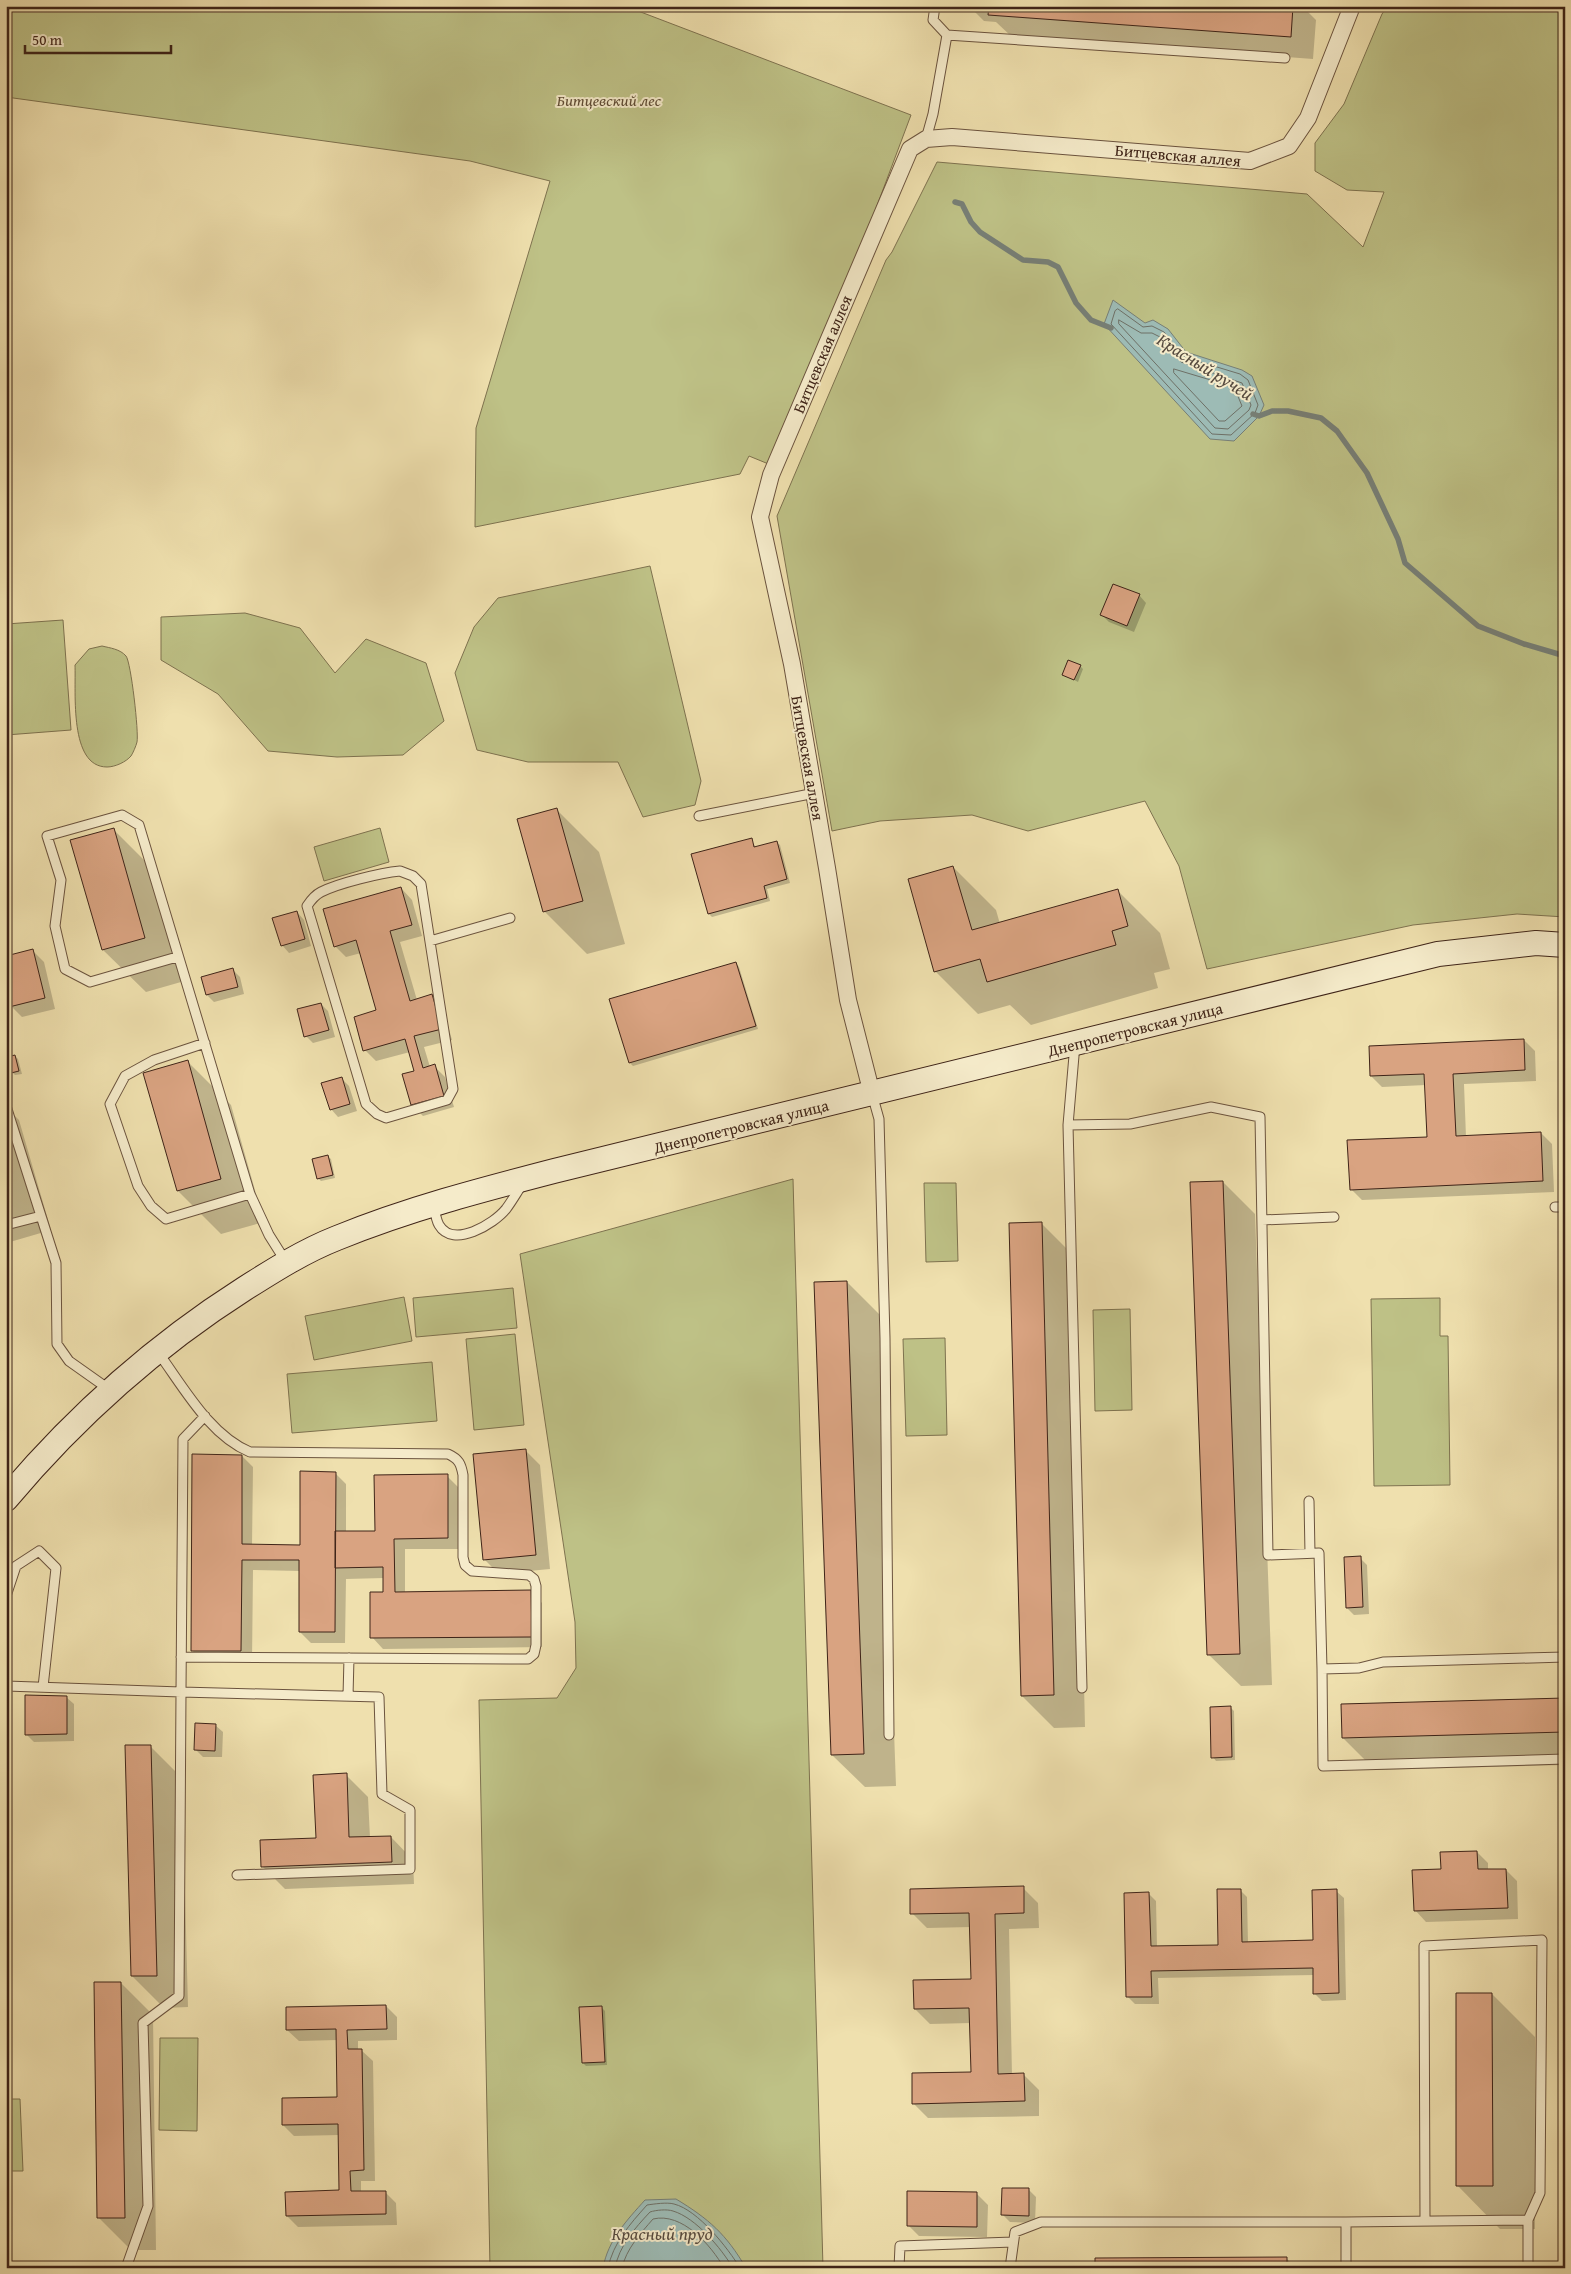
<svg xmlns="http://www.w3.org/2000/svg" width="1571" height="2274" font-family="'Gentium Book Plus',serif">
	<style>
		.green { fill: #bec186; stroke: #7e724f }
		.water { fill: #9dbbb5; stroke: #777f76 }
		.shadow { fill: #0003 }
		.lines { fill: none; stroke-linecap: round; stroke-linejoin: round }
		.shore { stroke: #6e7066; stroke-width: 1 }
		.stream { stroke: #777f76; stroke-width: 5.5 }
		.building { fill: #d9a381; stroke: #3f2418 }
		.lane-casing { stroke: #6b533e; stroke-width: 11 }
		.street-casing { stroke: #6b533e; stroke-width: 18 }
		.secondary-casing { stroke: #3f2418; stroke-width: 26 }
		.lane { stroke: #f5ebca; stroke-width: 9 }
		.street { stroke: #f5ebca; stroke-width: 16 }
		.secondary { stroke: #f5ebca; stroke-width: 24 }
		.labels { text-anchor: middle; stroke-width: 4; stroke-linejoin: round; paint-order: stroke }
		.park-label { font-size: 16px; font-style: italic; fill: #5f4b34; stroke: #f5ebca }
		.street-label { font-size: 16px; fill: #3f2418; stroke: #f5ebca }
		.water-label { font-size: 18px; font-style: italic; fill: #564a3f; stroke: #f5ebca }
	</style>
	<rect width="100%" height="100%" fill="#efe0ae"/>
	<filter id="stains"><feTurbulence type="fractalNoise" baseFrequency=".004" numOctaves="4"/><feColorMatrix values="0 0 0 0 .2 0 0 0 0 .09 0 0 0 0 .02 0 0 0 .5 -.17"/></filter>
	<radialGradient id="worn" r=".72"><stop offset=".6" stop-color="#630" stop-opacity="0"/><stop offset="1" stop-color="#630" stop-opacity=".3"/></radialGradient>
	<path class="green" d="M 6,6 L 625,6 L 911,115 L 860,251 L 771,465 L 749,456 L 740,474 L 475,527 L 476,428 L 550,181 L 470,161 L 6,97 Z
		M 1388,6 L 1565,6 L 1565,917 L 1517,914 L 1413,925 L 1207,969 L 1179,866 L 1145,801 L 1028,831 L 972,815 L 880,821 L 832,831 L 777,516 L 886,260 L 892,252 L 937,162 L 1307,194 L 1363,247 L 1384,192 L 1347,190 L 1315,171 L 1315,143 L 1344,104 L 1382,14 Z
		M 650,566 L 701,781 L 695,805 L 643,817 L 618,762 L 528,762 L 477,750 L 455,673 L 474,627 L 498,598 Z
		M 245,613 L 300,628 L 335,673 L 366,639 L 426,663 L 444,721 L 403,755 L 337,757 L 268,751 L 218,694 L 161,660 L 161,617 Z
		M 63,620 L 71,730 L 6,735 L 6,624 Z
		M 102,646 C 110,648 120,649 126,656 C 131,662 139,733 137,742 C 136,746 133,753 131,756 C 126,762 115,767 107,767 C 69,767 76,693 75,665 L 89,649 Z
		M 380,828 L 389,862 L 324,881 L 314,847 Z
		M 793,1179 L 823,2268 L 490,2268 L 479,1700 L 557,1698 L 576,1668 L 575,1622 L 520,1254 Z
		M 924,1183 L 956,1183 L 958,1261 L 926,1262 Z
		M 513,1288 L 517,1328 L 416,1337 L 413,1298 Z
		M 404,1297 L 412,1341 L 314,1360 L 305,1316 Z
		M 1440,1298 L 1440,1336 L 1448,1336 L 1450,1485 L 1374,1486 L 1371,1299 Z
		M 1130,1309 L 1132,1410 L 1095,1411 L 1093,1310 Z
		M 515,1334 L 524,1425 L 474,1430 L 466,1339 Z
		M 945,1338 L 947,1435 L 906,1436 L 903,1339 Z
		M 432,1362 L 437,1421 L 292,1433 L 287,1374 Z
		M 160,2038 L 198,2038 L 197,2131 L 159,2130 Z
		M 6,2099 L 20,2099 L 23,2171 L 6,2171 Z"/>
	<path class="water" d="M 1113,300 L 1145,323 L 1153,320 L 1168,329 L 1186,352 L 1242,370 L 1252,376 L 1264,405 L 1259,416 L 1234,441 L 1210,439 L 1104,324 Z
		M 676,2199 C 709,2219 726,2234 746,2268 L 603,2268 C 608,2240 627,2220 645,2200 Z"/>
	<path class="shadow" d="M 969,6 L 1302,6 L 1316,20 L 1313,59 L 1012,37 L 996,22 L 984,21 Z
		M 1139,595 L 1146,603 L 1134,632 L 1109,622 L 1102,615 Z
		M 1080,666 L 1083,669 L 1078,682 L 1063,674 Z
		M 556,809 L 599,852 L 625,944 L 587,954 L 544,911 Z
		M 113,829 L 156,872 L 188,980 L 146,992 L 103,950 Z
		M 751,839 L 756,848 L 776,842 L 780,845 L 790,883 L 767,889 L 770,901 L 712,917 L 709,914 Z
		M 953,867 L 996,910 L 1000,924 L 1117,890 L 1160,933 L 1170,969 L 1154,973 L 1158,988 L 1031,1025 L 1010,1005 L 978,1014 L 935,971 Z
		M 401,888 L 412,900 L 422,936 L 400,942 L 417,1000 L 431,996 L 443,1007 L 452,1040 L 424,1047 L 430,1067 L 434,1066 L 445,1077 L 454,1107 L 423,1116 L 412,1105 L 404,1075 L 415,1072 L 410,1052 L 376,1061 L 365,1050 L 378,1011 L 361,953 L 346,957 L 335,946 Z
		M 297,912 L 304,920 L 311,946 L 289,953 L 282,945 Z
		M 33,951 L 44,962 L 55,1009 L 22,1017 L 11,1006 Z
		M 736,963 L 739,967 L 758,1029 L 633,1066 L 630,1063 Z
		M 233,970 L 240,977 L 244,994 L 214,1002 L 207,995 Z
		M 321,1004 L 328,1011 L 335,1037 L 313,1043 L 306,1036 Z
		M 1524,1040 L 1535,1051 L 1536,1081 L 1464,1084 L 1466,1137 L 1541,1133 L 1552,1144 L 1554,1192 L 1362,1200 L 1351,1189 L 1428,1138 L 1426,1085 L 1382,1087 L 1371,1076 Z
		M 15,1056 L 18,1059 L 22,1074 L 15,1075 L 12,1072 Z
		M 188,1062 L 231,1105 L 264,1222 L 221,1234 L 178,1191 L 145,1074 Z
		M 341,1078 L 349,1086 L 357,1111 L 338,1117 L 331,1109 Z
		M 6,1107 L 19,1120 L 51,1230 L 10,1242 L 6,1238 Z
		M 327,1156 L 331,1159 L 335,1178 L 321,1181 L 318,1178 Z
		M 1223,1182 L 1255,1214 L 1272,1685 L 1241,1686 L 1208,1654 Z
		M 1042,1224 L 1074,1256 L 1085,1727 L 1054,1728 L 1022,1696 Z
		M 847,1282 L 879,1314 L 896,1786 L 865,1787 L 832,1755 Z
		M 525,1450 L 540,1465 L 550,1569 L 499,1574 L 484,1559 Z
		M 242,1456 L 253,1467 L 252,1546 L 301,1546 L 335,1473 L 346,1484 L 346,1532 L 376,1532 L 447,1476 L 458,1487 L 459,1549 L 405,1549 L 405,1593 L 531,1591 L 542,1603 L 542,1647 L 383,1649 L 372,1637 L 384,1593 L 384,1578 L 346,1579 L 345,1643 L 311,1643 L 300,1632 L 300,1571 L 253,1570 L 252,1662 L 203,1662 L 192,1650 Z
		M 1360,1558 L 1367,1565 L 1369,1614 L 1354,1615 L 1347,1608 Z
		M 66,1697 L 74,1704 L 74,1741 L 34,1742 L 27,1735 Z
		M 1565,1699 L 1565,1765 L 1375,1770 L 1343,1738 Z
		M 1231,1708 L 1234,1711 L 1235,1760 L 1216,1761 L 1213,1757 Z
		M 215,1725 L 223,1732 L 222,1757 L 203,1757 L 196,1750 Z
		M 150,1746 L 182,1778 L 188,2007 L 164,2008 L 132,1976 Z
		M 346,1775 L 368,1797 L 370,1838 L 391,1837 L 413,1860 L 414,1884 L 285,1889 L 263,1867 L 317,1839 Z
		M 1477,1852 L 1488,1863 L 1488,1870 L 1506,1870 L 1517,1881 L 1518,1919 L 1426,1922 L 1415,1910 L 1442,1870 Z
		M 1023,1888 L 1038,1903 L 1039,1928 L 1009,1929 L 1012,2075 L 1024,2075 L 1039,2090 L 1039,2116 L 928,2118 L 913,2103 L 972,2073 L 971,2023 L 930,2024 L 915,2009 L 972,1981 L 971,1927 L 927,1928 L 912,1913 Z
		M 1240,1890 L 1247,1897 L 1248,1943 L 1314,1942 L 1336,1891 L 1344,1898 L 1346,2000 L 1322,2001 L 1314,1993 L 1314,1975 L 1158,1978 L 1159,2004 L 1135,2004 L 1128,1997 L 1149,1894 L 1156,1901 L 1157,1947 L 1219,1946 Z
		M 121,1983 L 153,2015 L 156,2250 L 131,2250 L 99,2218 Z
		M 1492,1994 L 1535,2037 L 1535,2229 L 1500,2229 L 1458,2186 Z
		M 386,2006 L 397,2017 L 397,2040 L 358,2041 L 358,2050 L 361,2050 L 373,2061 L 375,2181 L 361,2181 L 361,2192 L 385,2192 L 396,2203 L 397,2225 L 298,2227 L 287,2216 L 341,2192 L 339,2135 L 294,2136 L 283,2125 L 338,2098 L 337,2040 L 299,2041 L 287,2030 Z
		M 601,2007 L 605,2011 L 607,2065 L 586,2066 L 583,2063 Z
		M 1029,2190 L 1036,2197 L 1035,2223 L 1010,2222 L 1003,2215 Z
		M 977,2194 L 988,2205 L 987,2237 L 919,2236 L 908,2225 Z
		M 1286,2258 L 1296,2268 L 1096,2268 Z"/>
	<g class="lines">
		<path class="shore" d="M 1118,309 L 1143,327 L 1152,326 L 1164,332 L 1184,357 L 1240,374 L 1248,380 L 1258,405 L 1255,413 L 1231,435 L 1212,434 L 1111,324 L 1115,311 Z
			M 1119,320 L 1141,333 L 1152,333 L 1160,337 L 1181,362 L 1242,383 L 1251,405 L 1249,410 L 1228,429 L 1215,428 L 1119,324 Z
			M 1174,369 L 1234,387 L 1242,406 L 1225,421 L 1219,421 L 1174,373 Z
			M 608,2268 C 613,2243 630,2224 647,2205 C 654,2204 667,2202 674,2204 C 698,2210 728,2248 740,2268
			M 615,2268 C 619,2246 635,2228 650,2212 C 656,2210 667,2209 673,2211 C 696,2218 721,2248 733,2268
			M 622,2268 C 626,2249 641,2233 653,2219 C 682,2212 711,2245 724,2268"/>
		<path class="stream" d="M 955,202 L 962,204 L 971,222 L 980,232 L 1023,260 L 1048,262 L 1058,267 L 1076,303 L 1091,320 L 1111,328
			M 1253,414 L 1259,416 L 1272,411 L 1288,411 L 1321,418 L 1337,431 L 1367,473 L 1398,539 L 1405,563 L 1478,626 L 1524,644 L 1565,656"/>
	</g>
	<path class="building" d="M 989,6 L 1293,6 L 1291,37 L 988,15 Z
		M 1113,584 L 1140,594 L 1127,626 L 1100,615 Z
		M 1068,660 L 1081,665 L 1074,680 L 1062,675 Z
		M 557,808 L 583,901 L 543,912 L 517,819 Z
		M 114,828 L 145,938 L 102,950 L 70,840 Z
		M 752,838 L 754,847 L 777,841 L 787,879 L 764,886 L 767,898 L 708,914 L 691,854 Z
		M 953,866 L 972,930 L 1118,889 L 1128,926 L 1112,931 L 1116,945 L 987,982 L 980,959 L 934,972 L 908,879 Z
		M 401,887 L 412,925 L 390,931 L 410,1001 L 432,994 L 442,1029 L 414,1036 L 423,1068 L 435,1064 L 444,1096 L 411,1105 L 402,1074 L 414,1071 L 405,1039 L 363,1051 L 354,1017 L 376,1010 L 356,940 L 334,947 L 323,909 Z
		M 297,911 L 305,939 L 281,946 L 272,918 Z
		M 33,949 L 45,998 L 9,1007 L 6,994 L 6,956 Z
		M 736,962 L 756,1026 L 629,1063 L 609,999 Z
		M 233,968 L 238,987 L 206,995 L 201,977 Z
		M 321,1003 L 329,1030 L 304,1037 L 297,1009 Z
		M 1524,1039 L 1525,1070 L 1453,1074 L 1456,1136 L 1541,1132 L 1543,1181 L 1350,1190 L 1347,1140 L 1427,1137 L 1424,1074 L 1370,1076 L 1369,1046 Z
		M 1562,1048 L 1565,1048 L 1565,1064 L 1563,1064 Z
		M 15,1055 L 19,1071 L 11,1073 L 7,1057 Z
		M 188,1060 L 221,1179 L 177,1191 L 143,1073 Z
		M 342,1077 L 350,1104 L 330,1110 L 321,1083 Z
		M 328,1155 L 333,1175 L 317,1179 L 312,1159 Z
		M 1223,1181 L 1240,1654 L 1207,1655 L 1190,1182 Z
		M 1042,1222 L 1054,1695 L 1021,1696 L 1009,1223 Z
		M 847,1281 L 864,1754 L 831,1755 L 814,1282 Z
		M 526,1449 L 536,1555 L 483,1560 L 473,1454 Z
		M 192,1454 L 242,1455 L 242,1544 L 300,1545 L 300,1471 L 336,1472 L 335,1632 L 299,1632 L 299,1560 L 242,1560 L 241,1651 L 191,1651 Z
		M 448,1474 L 448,1538 L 394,1539 L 395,1592 L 531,1590 L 532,1637 L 370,1638 L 370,1592 L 383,1592 L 383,1567 L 335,1568 L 335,1531 L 375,1531 L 374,1475 Z
		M 1361,1556 L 1363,1607 L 1346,1608 L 1344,1557 Z
		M 25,1695 L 67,1696 L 67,1734 L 25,1735 Z
		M 1565,1698 L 1565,1732 L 1342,1738 L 1341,1704 Z
		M 1231,1706 L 1232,1757 L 1211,1758 L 1210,1707 Z
		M 195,1723 L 216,1724 L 215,1751 L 194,1750 Z
		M 125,1745 L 151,1745 L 157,1976 L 131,1976 Z
		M 347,1773 L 349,1837 L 391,1836 L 392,1862 L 261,1867 L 260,1840 L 316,1838 L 313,1775 Z
		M 1477,1851 L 1478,1869 L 1506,1869 L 1508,1908 L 1414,1911 L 1412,1870 L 1441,1869 L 1440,1852 Z
		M 1024,1886 L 1024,1913 L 995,1914 L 998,2074 L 1024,2073 L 1025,2101 L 912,2104 L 912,2073 L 971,2072 L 969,2008 L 914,2009 L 913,1980 L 971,1979 L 969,1913 L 910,1914 L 910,1889 Z
		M 1217,1889 L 1241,1889 L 1242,1942 L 1313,1940 L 1312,1890 L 1337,1889 L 1339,1993 L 1313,1994 L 1313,1968 L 1151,1971 L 1152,1997 L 1126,1997 L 1124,1893 L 1149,1892 L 1151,1946 L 1218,1945 Z
		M 94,1982 L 121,1982 L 125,2218 L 97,2218 Z
		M 1456,1993 L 1492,1993 L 1493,2186 L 1456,2186 Z
		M 386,2005 L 387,2029 L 347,2030 L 348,2049 L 362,2049 L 364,2170 L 350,2171 L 351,2191 L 386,2191 L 386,2214 L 286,2216 L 285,2192 L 339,2190 L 338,2124 L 282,2125 L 282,2098 L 337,2097 L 336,2029 L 286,2030 L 286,2007 Z
		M 602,2006 L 605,2062 L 582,2063 L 579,2007 Z
		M 1002,2188 L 1029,2188 L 1029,2216 L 1001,2215 Z
		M 907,2191 L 977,2192 L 977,2227 L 907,2226 Z
		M 1287,2257 L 1287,2268 L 1095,2268 L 1095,2258 Z"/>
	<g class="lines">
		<g class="lane-casing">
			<path id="lane" d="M 947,35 L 1285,58
				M 926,139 L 933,114 L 947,35 L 933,20 L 935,6
				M 699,816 L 815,793
				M 400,871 L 413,876 L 421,884 L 453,1089 L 447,1100 L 386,1118 L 377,1114 L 366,1104 L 307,906 C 311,900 315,895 321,892 C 339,883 380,873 400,871 Z
				M 430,941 L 510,918
				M 177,957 L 90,982 L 65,969 L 55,926 L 61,880 L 47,836 L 122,815 L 139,825 L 250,1194 L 269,1235 L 286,1262
				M 205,1043 L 154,1060 L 125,1076 L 110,1104 L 138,1186 L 151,1206 L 166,1219 L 250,1194
				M 1075,1044 L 1068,1125 L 1130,1124 L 1211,1107 L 1260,1117 L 1268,1555 L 1319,1553 L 1322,1669 L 1359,1668 L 1383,1662 L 1565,1657
				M 872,1094 L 879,1119 L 885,1338 L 889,1735
				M 6,1106 L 41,1216
				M 1068,1125 L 1082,1688
				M 434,1206 C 435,1212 436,1220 439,1225 C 453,1249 494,1224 506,1209 C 512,1201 517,1192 523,1183
				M 1555,1207 L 1565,1207
				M 1262,1220 L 1334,1217
				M 6,1225 L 41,1216 L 56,1263 L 57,1344 L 69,1361 L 110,1390
				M 157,1351 C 183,1386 209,1435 250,1452 L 448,1454 C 459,1459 461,1464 463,1475 L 463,1557 L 465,1565 L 472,1571 L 529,1575 L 534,1579 L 536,1586 L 536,1645 L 534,1654 L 528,1659 L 181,1657
				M 205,1416 L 183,1439 L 181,1692 L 379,1697 L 382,1794 L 410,1810 L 410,1869 L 237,1875
				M 1309,1501 L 1310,1553
				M 6,1596 L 16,1566 L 39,1551 L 56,1568 L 43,1687
				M 1322,1669 L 1323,1766 L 1565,1759
				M 6,1686 L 181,1692 L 179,1996 L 143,2023 L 148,2206 L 126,2268
				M 348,1696 L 349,1658
				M 1425,2221 L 1424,1946 L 1542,1940 L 1540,2193 L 1528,2220
				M 1346,2222 L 1528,2220 L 1528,2268
				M 899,2268 L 900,2246 L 1013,2242
				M 1010,2268 L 1015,2232 L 1041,2222 L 1346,2222 L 1346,2268"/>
		</g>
		<g class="street-casing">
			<path id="street" d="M 872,1094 L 848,1000 L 827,868 L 792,664 L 760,517 L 771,475 L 910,149 L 926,139 L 952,137 L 1250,161 L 1289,146 L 1308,118 L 1352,6"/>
		</g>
		<g class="secondary-casing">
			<path id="secondary" d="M 6,1499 C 76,1416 153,1347 244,1289 C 274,1270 304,1251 337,1238 C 408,1209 481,1190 554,1171 L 1438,954 L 1536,943 L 1565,945"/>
		</g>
		<use href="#lane" class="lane"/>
		<use href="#street" class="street"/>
		<use href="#secondary" class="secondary"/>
	</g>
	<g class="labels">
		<g class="park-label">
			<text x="609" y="106">Битцевский лес</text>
		</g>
		<g class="street-label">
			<text transform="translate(1178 155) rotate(5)" y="6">Битцевская аллея</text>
			<text transform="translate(822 354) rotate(-67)" y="6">Битцевская аллея</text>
			<text transform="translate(808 758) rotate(80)" y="6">Битцевская аллея</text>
			<text transform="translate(1135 1029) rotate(-14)" y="6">Днепропетровская улица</text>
			<text transform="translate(741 1126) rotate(-14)" y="6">Днепропетровская улица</text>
		</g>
		<g class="water-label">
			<text transform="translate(1205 367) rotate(32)" y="6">Красный ручей</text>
			<text x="662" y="2240">Красный пруд</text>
		</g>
	</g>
	<rect width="1571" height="2274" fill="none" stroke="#efe0ae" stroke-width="25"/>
	<rect x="8" y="8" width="1556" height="2259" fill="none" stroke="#3f2418" stroke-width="2.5"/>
	<rect x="12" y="12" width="1546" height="2249" fill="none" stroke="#3f2418"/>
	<path d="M25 45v8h146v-8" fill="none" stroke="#3f2418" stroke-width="2.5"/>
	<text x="32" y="45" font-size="15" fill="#3f2418" stroke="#f5ebca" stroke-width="4" paint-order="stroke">50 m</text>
	<rect width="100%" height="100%" filter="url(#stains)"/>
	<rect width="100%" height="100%" fill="url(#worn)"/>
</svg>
